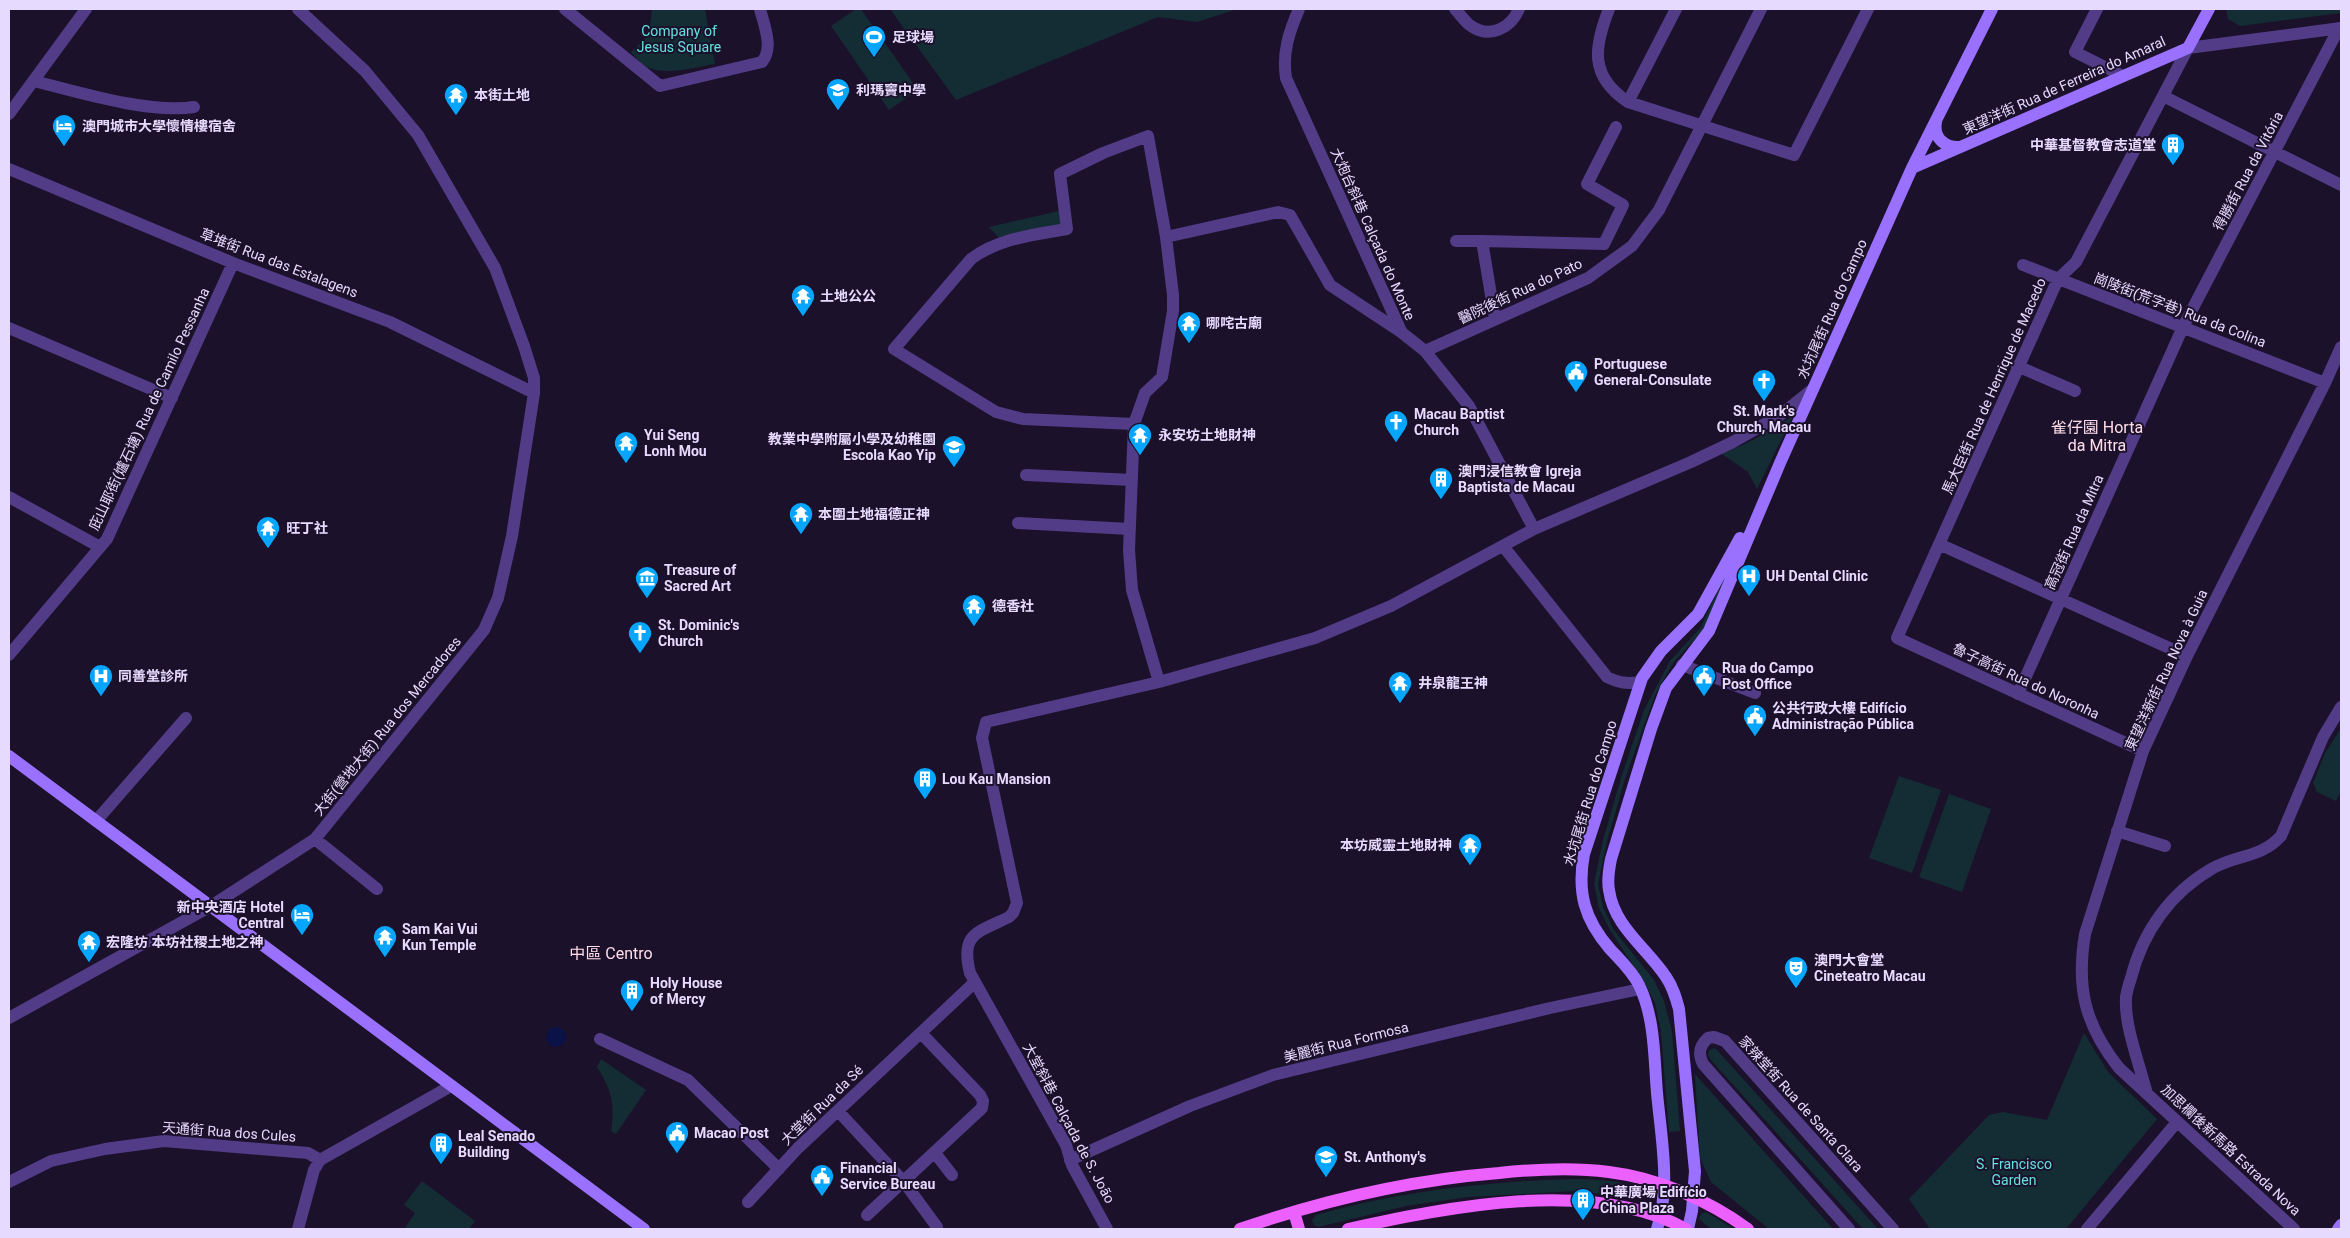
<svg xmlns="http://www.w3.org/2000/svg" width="2350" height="1238" font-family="Roboto,'Noto Sans SC',sans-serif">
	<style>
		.green { fill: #142d34 }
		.water { fill: #0b1248 }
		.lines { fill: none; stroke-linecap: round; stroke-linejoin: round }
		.street { stroke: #523c88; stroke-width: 12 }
		.secondary { stroke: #9971fe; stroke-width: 12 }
		.primary { stroke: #ec61fe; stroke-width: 12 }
		.labels { text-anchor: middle; stroke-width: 4; stroke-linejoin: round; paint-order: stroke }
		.park-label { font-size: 14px; fill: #64e0e0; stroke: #1b112a }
		.poi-label { font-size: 14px; font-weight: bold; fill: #e7daff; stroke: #1b112a; text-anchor: start }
		.street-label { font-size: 14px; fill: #e7daff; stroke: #1b112a }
		.quarter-label { font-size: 16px; fill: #ffdce9; stroke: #1b112a }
	</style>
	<rect width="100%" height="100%" fill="#1b112a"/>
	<path class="green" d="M 652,9 L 705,9 L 715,64 C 695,67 664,77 645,66 C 640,63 635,56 631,52 L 649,35 Z
		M 856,9 L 861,9 L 918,90 L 889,110 L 831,26 Z
		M 890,9 L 1237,9 L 1197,22 L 1158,17 L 956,100 Z
		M 2226,9 L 2341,9 L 2341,13 L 2240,26 L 2228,19 Z
		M 1059,211 L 1061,228 L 1001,240 L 989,227 Z
		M 1793,416 L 1757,489 L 1748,472 L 1722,454 L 1753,440 Z
		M 1747,530 L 1704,629 L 1673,663 L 1655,695 L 1625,779 L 1607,841 L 1598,884 L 1603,907 L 1613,929 L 1654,980 L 1664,1001 L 1672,1031 L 1680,1131 L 1669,1132 L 1661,1032 L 1655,1003 L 1646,985 L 1610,930 L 1599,908 L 1594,883 L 1603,840 L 1621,778 L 1644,710 L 1670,661 L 1701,627 L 1744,531 Z
		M 2341,728 L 2341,791 L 2336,801 L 2317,792 L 2313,783 L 2325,753 Z
		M 1899,776 L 1941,790 L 1912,873 L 1869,858 Z
		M 1949,794 L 1991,809 L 1962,892 L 1919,877 Z
		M 2084,1033 L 2108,1072 L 2157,1119 L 2066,1229 L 1930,1229 L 1909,1199 L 1989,1115 L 2003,1112 L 2047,1120 Z
		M 1714,1048 L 1717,1050 L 1878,1229 L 1863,1229 L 1710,1059 L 1708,1054 L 1710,1050 Z
		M 601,1059 L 646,1090 L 616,1134 L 611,1131 C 615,1103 612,1091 597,1067 Z
		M 1695,1075 L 1695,1074 L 1833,1229 L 1769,1229 L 1711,1182 L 1700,1158 Z
		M 1577,1179 C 1591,1180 1630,1180 1639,1189 L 1639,1193 L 1634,1198 L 1576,1191 L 1468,1197 L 1406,1206 L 1318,1227 L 1314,1225 L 1312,1220 L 1316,1215 C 1402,1191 1488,1181 1577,1179 Z
		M 422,1181 L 475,1221 L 469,1229 L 407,1229 L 405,1228 L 415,1213 L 404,1205 Z
		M 1706,1212 L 1734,1229 L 1711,1229 L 1699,1219 L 1701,1214 Z"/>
	<path class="water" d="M546 1037a10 10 0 1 1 20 0a10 10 0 1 1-20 0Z"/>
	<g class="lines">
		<path class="street" d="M 565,9 L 660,86 L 762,62 C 774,48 764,25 760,9
			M 1299,9 C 1289,32 1282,53 1286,78 L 1401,331
			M 1455,9 C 1460,14 1465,22 1471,26 C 1490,39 1511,28 1519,9
			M 1609,9 C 1594,47 1589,76 1628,102 L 1794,155 L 1868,9
			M 2097,9 L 2075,52 L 2123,76
			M 34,81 C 78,92 149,114 194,107
			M 2163,96 L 2341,185
			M 1628,102 L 1676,9
			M 9,114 L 86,9
			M 9,169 L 233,263 L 390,322 L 534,393
			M 1166,237 L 1278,212 L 1290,215 L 1330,285 L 1401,332 L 1425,351 L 1469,406 L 1534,529
			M 1456,241 L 1482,241
			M 2023,265 L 2325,383
			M 1495,319 L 1482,241 L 1604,244 L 1623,205 L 1587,184 L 1616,127
			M 9,328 L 172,398
			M 1425,351 L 1588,278 L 1632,246 L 1659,210 L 1761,9
			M 2017,366 L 2075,391
			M 1134,424 L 1023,419 L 996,412 L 894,349 L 971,259 C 999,238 1034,235 1067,229 L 1060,174 L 1103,153 L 1148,136 L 1166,237 L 1173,295 L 1173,311 L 1162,377 L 1145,393 L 1134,424 L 1129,550 L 1132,590 L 1159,682
			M 1026,475 L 1132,480
			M 9,497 L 100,547
			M 1018,523 L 1130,529
			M 1939,544 L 2187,656
			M 1503,546 L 1607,677 C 1619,683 1627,684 1640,682
			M 9,655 L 107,539 L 233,263
			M 1682,665 L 1755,693
			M 2018,694 L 2183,327 L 2339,28
			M 2143,751 L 1897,638 L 2058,279 L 2076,262 L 2188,48 L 2341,28
			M 96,821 L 186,718
			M 2117,831 L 2165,846
			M 315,839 L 377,889
			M 9,1018 L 211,906 L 315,839 L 484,630 L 498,598 L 512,536 L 534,393 L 534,378 L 524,346 L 495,268 L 418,135 L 365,71 L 298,9
			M 600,1039 L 688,1080 L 779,1169
			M 2147,1094 C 2140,1065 2124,1026 2126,997 C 2127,991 2129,984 2131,978 C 2143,931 2171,892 2213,868 C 2238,854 2261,858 2281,836 L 2323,737 L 2341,707
			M 838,1111 L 904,1182 L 937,1227
			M 935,1153 L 952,1175
			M 1070,1160 L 1190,1106 L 1273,1075 L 1550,1008 L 1640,989
			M 9,1182 L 51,1161 L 105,1149 L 164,1141 L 308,1153 L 320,1160
			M 748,1202 L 798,1148 L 975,982
			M 867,1215 L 982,1108 L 983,1101 L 980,1095 L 921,1033
			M 298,1229 L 314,1170 L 320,1160 L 451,1086
			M 1107,1229 L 1072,1165 L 1066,1145 L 970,973 C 960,933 977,933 1009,917 L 1013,913 L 1017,903 L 982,738 L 986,722 L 1159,682 L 1315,638 L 1391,606 L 1534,529 L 1691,462 L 1731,443 L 1779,416 L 1813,389
			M 1849,1229 L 1703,1064 C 1698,1054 1699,1046 1708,1038 L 1714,1037 L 1725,1041 L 1893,1229
			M 2087,1229 L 2177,1122
			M 2294,1229 L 2119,1068 C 2085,1025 2076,988 2085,934 L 2143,751 L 2187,656 L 2325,383 L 2341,347"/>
		<path class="secondary" d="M 1936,122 C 1933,138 1945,148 1960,147
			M 1912,168 L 2188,48 L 2209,9
			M 9,756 L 644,1229
			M 1657,1229 C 1671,1186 1661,1137 1657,1093 C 1654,1057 1655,1018 1639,985 C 1632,971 1620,960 1610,949 C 1584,919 1577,892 1584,854 L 1642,678 L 1661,651 L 1698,614 L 1740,538
			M 1688,1229 L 1692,1211 L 1695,1171 L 1679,1009 C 1676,998 1673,987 1666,977 C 1647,948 1614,927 1609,890 C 1607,880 1609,869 1611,859 L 1651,729 L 1666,688 L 1709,631 L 1780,463 L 1912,168 L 1992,9
			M 2338,1229 L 2341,1225"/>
		<path class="primary" d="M 1294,1212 L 1299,1229
			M 1240,1229 C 1324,1200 1410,1180 1499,1173 C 1536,1169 1572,1167 1609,1172 C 1658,1178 1708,1200 1748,1229
			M 1348,1229 C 1449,1207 1592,1177 1686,1229"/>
	</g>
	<defs>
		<g id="stadium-pin" transform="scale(1.25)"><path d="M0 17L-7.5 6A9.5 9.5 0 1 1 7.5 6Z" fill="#06a6fe" stroke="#1b112a"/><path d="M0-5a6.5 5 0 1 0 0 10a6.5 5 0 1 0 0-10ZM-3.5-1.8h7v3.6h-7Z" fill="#fff"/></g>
		<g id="school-pin" transform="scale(1.25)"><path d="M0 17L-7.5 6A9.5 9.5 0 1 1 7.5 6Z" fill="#06a6fe" stroke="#1b112a"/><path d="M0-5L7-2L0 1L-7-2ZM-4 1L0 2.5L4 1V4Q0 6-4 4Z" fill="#fff"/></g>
		<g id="temple-pin" transform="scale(1.25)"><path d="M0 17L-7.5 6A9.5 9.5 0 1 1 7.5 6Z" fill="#06a6fe" stroke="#1b112a"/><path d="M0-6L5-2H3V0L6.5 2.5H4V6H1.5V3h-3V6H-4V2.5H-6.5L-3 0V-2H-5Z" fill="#fff"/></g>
		<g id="hotel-pin" transform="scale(1.25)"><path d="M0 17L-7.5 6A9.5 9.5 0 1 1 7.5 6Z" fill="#06a6fe" stroke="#1b112a"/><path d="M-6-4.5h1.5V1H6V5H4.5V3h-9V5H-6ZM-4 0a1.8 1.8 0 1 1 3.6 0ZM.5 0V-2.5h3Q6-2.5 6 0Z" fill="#fff"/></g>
		<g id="building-pin" transform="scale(1.25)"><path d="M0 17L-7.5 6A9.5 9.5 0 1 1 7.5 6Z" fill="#06a6fe" stroke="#1b112a"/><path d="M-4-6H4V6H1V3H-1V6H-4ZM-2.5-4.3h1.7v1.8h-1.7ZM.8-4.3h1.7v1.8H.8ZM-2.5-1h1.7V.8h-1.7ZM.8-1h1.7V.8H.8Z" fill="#fff"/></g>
		<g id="civic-pin" transform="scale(1.25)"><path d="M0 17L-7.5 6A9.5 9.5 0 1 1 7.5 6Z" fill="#06a6fe" stroke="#1b112a"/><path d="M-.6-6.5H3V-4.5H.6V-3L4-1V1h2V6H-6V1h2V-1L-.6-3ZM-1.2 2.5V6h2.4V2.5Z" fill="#fff"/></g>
		<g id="church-pin" transform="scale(1.25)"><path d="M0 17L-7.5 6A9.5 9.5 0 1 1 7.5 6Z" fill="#06a6fe" stroke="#1b112a"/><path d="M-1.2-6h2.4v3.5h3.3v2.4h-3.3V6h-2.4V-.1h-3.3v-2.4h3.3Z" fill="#fff"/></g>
		<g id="hospital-pin" transform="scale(1.25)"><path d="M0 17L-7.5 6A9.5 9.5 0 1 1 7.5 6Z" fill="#06a6fe" stroke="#1b112a"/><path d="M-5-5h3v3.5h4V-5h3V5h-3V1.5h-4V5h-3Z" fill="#fff"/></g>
		<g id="museum-pin" transform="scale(1.25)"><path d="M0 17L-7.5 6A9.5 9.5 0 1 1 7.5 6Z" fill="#06a6fe" stroke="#1b112a"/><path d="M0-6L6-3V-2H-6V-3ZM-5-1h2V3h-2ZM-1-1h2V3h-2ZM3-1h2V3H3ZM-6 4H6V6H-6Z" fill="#fff"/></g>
		<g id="theatre-pin" transform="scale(1.25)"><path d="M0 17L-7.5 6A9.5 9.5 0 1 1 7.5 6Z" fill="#06a6fe" stroke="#1b112a"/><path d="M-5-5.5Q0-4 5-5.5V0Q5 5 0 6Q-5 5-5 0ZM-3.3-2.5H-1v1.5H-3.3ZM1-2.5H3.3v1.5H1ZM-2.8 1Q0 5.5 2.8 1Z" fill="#fff"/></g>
	</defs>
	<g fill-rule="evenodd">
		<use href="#stadium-pin" x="874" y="37"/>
		<use href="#school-pin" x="838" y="90"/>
		<use href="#temple-pin" x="456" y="95"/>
		<use href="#hotel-pin" x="64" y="126"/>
		<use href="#building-pin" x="2173" y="145"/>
		<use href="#temple-pin" x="803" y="296"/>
		<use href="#temple-pin" x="1189" y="323"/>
		<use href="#civic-pin" x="1576" y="372"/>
		<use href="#church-pin" x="1764" y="381"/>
		<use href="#church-pin" x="1396" y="422"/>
		<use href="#temple-pin" x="1140" y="435"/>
		<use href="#temple-pin" x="626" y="443"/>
		<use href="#school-pin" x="954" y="447"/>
		<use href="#building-pin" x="1441" y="479"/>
		<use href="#temple-pin" x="801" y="514"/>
		<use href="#temple-pin" x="268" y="528"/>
		<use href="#hospital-pin" x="1749" y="576"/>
		<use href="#museum-pin" x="647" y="578"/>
		<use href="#temple-pin" x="974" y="606"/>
		<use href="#church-pin" x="640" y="633"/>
		<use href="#hospital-pin" x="101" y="676"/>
		<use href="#civic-pin" x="1704" y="676"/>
		<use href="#temple-pin" x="1400" y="683"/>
		<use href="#civic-pin" x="1755" y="716"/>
		<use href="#building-pin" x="925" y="779"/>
		<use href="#temple-pin" x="1470" y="845"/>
		<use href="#hotel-pin" x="302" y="915"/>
		<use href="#temple-pin" x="385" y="937"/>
		<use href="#temple-pin" x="89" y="942"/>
		<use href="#theatre-pin" x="1796" y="968"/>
		<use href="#building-pin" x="632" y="991"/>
		<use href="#civic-pin" x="677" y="1133"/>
		<use href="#building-pin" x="441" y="1144"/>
		<use href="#school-pin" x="1326" y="1157"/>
		<use href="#civic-pin" x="822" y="1176"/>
		<use href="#building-pin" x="1583" y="1200"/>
	</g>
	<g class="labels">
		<g class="park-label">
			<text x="679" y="36">Company of<tspan x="679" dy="16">Jesus Square</tspan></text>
			<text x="2014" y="1169">S. Francisco<tspan x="2014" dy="16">Garden</tspan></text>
		</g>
		<g class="poi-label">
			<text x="892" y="42">足球場</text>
			<text x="856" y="95">利瑪竇中學</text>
			<text x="474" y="100">本街土地</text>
			<text x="82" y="131">澳門城市大學懷情樓宿舍</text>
			<text x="2156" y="150" text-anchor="end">中華基督教會志道堂</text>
			<text x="820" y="301">土地公公</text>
			<text x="1206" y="328">哪咤古廟</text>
			<text x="1594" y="369">Portuguese<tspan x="1594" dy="16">General-Consulate</tspan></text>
			<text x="1764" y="416" text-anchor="middle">St. Mark's<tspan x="1764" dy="16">Church, Macau</tspan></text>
			<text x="1414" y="419">Macau Baptist<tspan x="1414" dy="16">Church</tspan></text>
			<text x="644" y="440">Yui Seng<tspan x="644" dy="16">Lonh Mou</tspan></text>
			<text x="1158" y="440">永安坊土地財神</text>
			<text x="936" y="444" text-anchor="end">教業中學附屬小學及幼稚園<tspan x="936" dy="16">Escola Kao Yip</tspan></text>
			<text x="1458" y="476">澳門浸信教會 Igreja<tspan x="1458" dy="16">Baptista de Macau</tspan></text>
			<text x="818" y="519">本圍土地福德正神</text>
			<text x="286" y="533">旺丁社</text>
			<text x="664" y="575">Treasure of<tspan x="664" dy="16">Sacred Art</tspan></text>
			<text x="1766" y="581">UH Dental Clinic</text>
			<text x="992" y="611">德香社</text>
			<text x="658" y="630">St. Dominic's<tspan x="658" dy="16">Church</tspan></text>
			<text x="1722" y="673">Rua do Campo<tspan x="1722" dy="16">Post Office</tspan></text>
			<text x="118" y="681">同善堂診所</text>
			<text x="1418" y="688">井泉龍王神</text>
			<text x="1772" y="713">公共行政大樓 Edifício<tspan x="1772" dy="16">Administração Pública</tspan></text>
			<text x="942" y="784">Lou Kau Mansion</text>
			<text x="1452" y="850" text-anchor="end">本坊威靈土地財神</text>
			<text x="284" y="912" text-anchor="end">新中央酒店 Hotel<tspan x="284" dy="16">Central</tspan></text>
			<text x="402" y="934">Sam Kai Vui<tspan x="402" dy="16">Kun Temple</tspan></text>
			<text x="106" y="947">宏隆坊 本坊社稷土地之神</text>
			<text x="1814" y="965">澳門大會堂<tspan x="1814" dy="16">Cineteatro Macau</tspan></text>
			<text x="650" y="988">Holy House<tspan x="650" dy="16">of Mercy</tspan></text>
			<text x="694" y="1138">Macao Post</text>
			<text x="458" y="1141">Leal Senado<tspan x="458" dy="16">Building</tspan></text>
			<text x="1344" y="1162">St. Anthony's</text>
			<text x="840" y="1173">Financial<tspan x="840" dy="16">Service Bureau</tspan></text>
			<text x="1600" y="1197">中華廣場 Edifício<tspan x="1600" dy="16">China Plaza</tspan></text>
		</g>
		<g class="street-label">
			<text transform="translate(2064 85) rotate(-24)" y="5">東望洋街 Rua de Ferreira do Amaral</text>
			<text transform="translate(2248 171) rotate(-62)" y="5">得勝街 Rua da Vitória</text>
			<text transform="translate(1373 234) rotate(66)" y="5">大炮台斜巷 Calçada do Monte</text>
			<text transform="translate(279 263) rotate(21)" y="5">草堆街 Rua das Estalagens</text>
			<text transform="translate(1520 291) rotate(-25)" y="5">醫院後街 Rua do Pato</text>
			<text transform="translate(1832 309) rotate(-66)" y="5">水坑尾街 Rua do Campo</text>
			<text transform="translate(2180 310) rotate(21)" y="5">崗陵街(荒字巷) Rua da Colina</text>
			<text transform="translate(1994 386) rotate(-66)" y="5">馬大臣街 Rua de Henrique de Macedo</text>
			<text transform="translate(149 409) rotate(-65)" y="5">庇山耶街(爐石塘) Rua de Camilo Pessanha</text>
			<text transform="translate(2074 532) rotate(-66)" y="5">高冠街 Rua da Mitra</text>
			<text transform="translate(2166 670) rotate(-65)" y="5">東望洋新街 Rua Nova à Guia</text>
			<text transform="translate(2026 681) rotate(25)" y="5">魯子高街 Rua do Noronha</text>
			<text transform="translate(387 726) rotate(-51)" y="5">大街(營地大街) Rua dos Mercadores</text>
			<text transform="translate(1590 793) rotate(-73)" y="5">水坑尾街 Rua do Campo</text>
			<text transform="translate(1346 1042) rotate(-14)" y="5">美麗街 Rua Formosa</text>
			<text transform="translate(1801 1104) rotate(48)" y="5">家辣堂街 Rua de Santa Clara</text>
			<text transform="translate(822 1105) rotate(-44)" y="5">大堂街 Rua da Sé</text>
			<text transform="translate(1069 1123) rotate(62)" y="5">大堂斜巷 Calçada de S. João</text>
			<text transform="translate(229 1132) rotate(4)" y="5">天通街 Rua dos Cules</text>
			<text transform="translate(2231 1150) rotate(43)" y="5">加思欄後新馬路 Estrada Nova</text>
		</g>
		<g class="quarter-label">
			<text x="2097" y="433">雀仔園 Horta<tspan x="2097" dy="18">da Mitra</tspan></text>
			<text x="611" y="959">中區 Centro</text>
		</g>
	</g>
	<rect width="2350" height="1238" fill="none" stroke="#e7daff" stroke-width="20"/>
</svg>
